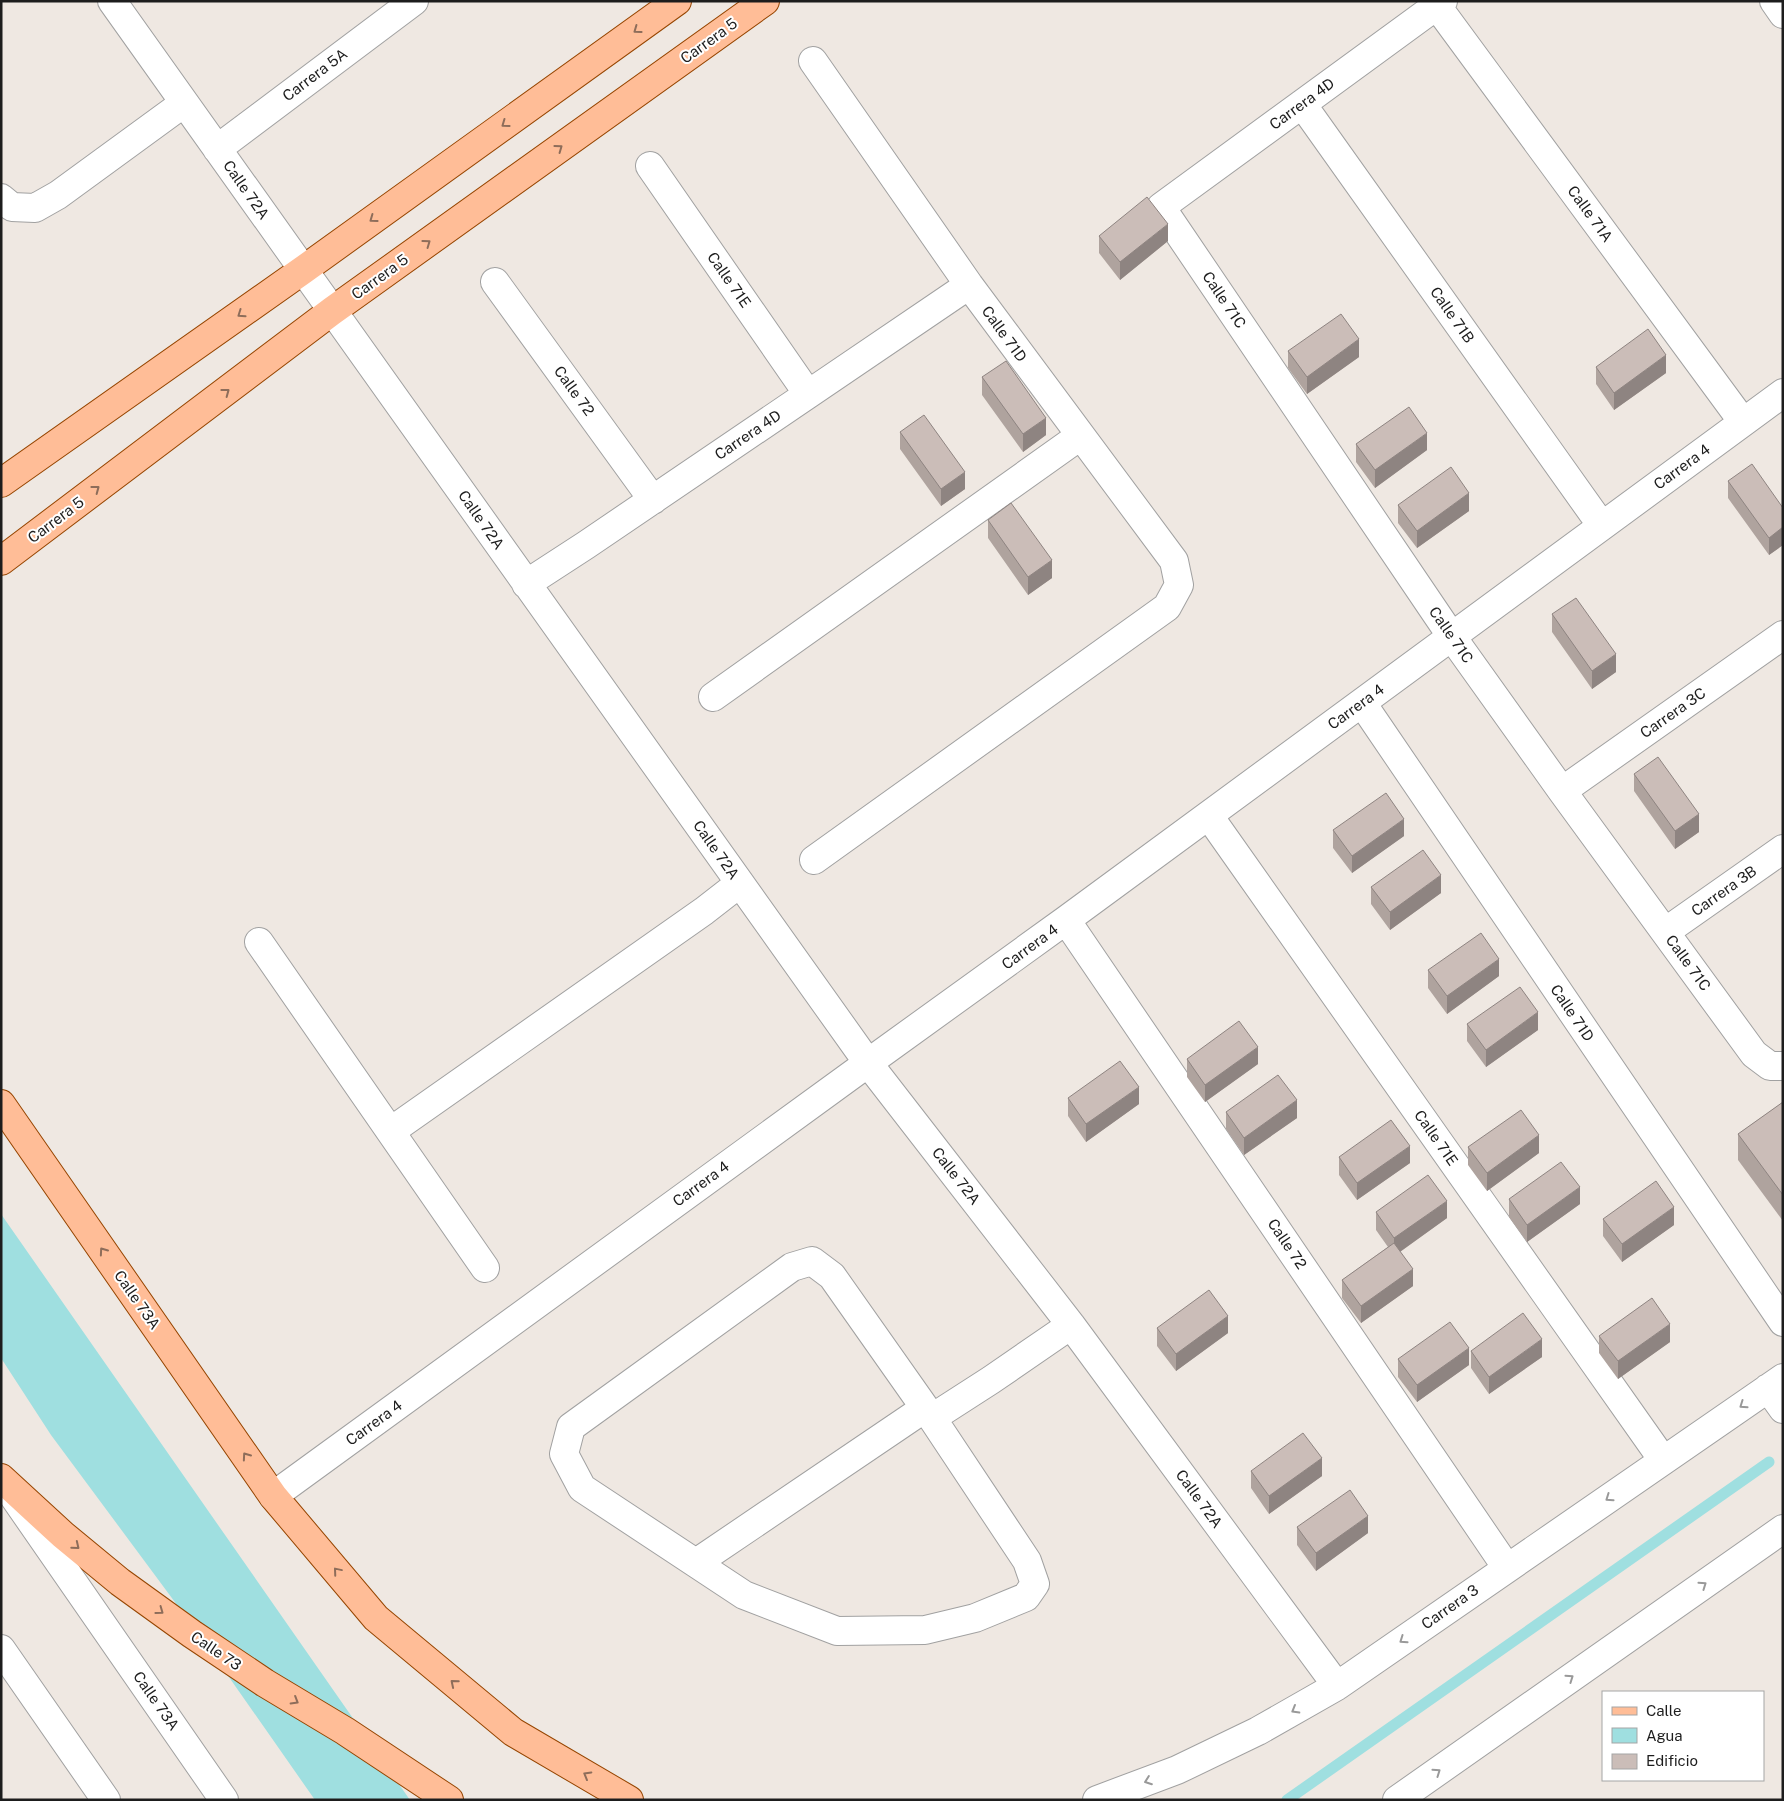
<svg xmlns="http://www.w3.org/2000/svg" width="1784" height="1801" font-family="'Public Sans',sans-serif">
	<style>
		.water { fill: #9fdfe0 }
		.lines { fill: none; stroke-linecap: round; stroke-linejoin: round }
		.stream { stroke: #9fdfe0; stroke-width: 11 }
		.minor-casing { stroke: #a1a1a1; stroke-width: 30 }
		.major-casing { stroke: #964500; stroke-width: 30 }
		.minor { stroke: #fff; stroke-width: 28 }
		.major { stroke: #ffbd97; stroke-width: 28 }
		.wall { fill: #afa39e }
		.shaded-wall { fill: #8e8481 }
		.building { fill: #cbbdb8; stroke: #8e8481 }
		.oneway { stroke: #8e6d5a }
		.oneway2 { stroke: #999 }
		.labels { text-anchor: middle; stroke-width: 4; stroke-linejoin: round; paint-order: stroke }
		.street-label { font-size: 15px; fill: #1d1d1d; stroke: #fff }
	</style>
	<rect width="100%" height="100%" fill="#efe8e2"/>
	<path class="water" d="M 1,1214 L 410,1800 L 315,1800 L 203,1640 L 51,1435 L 1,1358 Z"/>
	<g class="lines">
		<path class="stream" d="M 1287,1800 L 1769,1462"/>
		<g class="minor-casing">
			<path id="minor" d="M 112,1 L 868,1063 L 1071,1325 L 1337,1686
				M 1443,1 L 1161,207 L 1452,637 L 1562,791 L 1754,1054 L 1770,1066 L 1783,1066
				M 1774,1 L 1783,14
				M 1437,6 L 1743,422
				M 813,61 L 969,285 L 1174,561 L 1179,585 L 1167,607 L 814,860
				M 1302,104 L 1602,526
				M 217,149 L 414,1
				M 650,166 L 808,394
				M 1,198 L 12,207 L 35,208 L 58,195 L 184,103
				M 495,282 L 653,500
				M 526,584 L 586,545 L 969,285
				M 713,697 L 1080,436
				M 1362,703 L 1783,1322
				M 1562,791 L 1783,635
				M 1209,816 L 1663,1460
				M 1066,920 L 1507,1568
				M 1665,932 L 1783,849
				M 259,942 L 485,1268
				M 391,1131 L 704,911 L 740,883
				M 812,1261 L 832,1276 L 932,1418 L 1027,1561 L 1035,1584 L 1026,1597 L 975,1618 L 925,1630 L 837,1631 L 744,1595 L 582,1488 L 564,1454 L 571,1427 L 792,1267 Z
				M 1768,1388 L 1783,1409
				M 932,1418 L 991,1380 L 1071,1325
				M 273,1496 L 868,1063 L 1066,920 L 1783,393
				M 14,1497 L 224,1800
				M 696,1563 L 925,1408
				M 1,1649 L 106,1800
				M 1097,1800 L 1177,1770 L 1258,1731 L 1337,1686 L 1783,1378
				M 1397,1800 L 1783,1529"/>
		</g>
		<g class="major-casing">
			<path id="major" d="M 1,483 L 303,270 L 677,1
				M 1,561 L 332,311 L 765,1
				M 1,1104 L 273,1496 L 376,1618 L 513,1732 L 629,1800
				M 1,1478 L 63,1535 L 120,1582 L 192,1634 L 265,1683 L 345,1731 L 449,1800"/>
		</g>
		<use href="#minor" class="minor"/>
		<use href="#major" class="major"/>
	</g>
	<path class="wall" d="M 1099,236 L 1168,241 L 1120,280 L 1099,253 Z
		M 1288,351 L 1359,357 L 1307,394 L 1288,368 Z
		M 1596,367 L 1666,373 L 1614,410 L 1596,384 Z
		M 982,377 L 1046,435 L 1023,452 L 982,395 Z
		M 900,432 L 965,489 L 941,506 L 900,449 Z
		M 1356,444 L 1427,450 L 1375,488 L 1356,462 Z
		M 1728,481 L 1783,508 L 1783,545 L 1769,555 L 1728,498 Z
		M 1398,505 L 1469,511 L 1417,548 L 1398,523 Z
		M 988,520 L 1052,578 L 1028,595 L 988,538 Z
		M 1552,614 L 1616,672 L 1592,689 L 1552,632 Z
		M 1634,774 L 1699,832 L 1675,849 L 1634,791 Z
		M 1333,830 L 1404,836 L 1352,873 L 1333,848 Z
		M 1371,887 L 1441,893 L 1390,930 L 1371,904 Z
		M 1428,970 L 1499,976 L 1447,1014 L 1428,988 Z
		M 1467,1024 L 1538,1030 L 1486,1067 L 1467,1041 Z
		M 1187,1059 L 1258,1064 L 1205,1102 L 1187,1077 Z
		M 1068,1098 L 1139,1104 L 1086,1142 L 1068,1116 Z
		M 1783,1102 L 1783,1221 L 1738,1160 L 1738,1134 Z
		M 1226,1112 L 1297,1118 L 1244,1155 L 1226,1129 Z
		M 1468,1147 L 1539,1153 L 1487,1191 L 1468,1165 Z
		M 1339,1157 L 1410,1163 L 1357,1200 L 1339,1175 Z
		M 1509,1199 L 1580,1204 L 1527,1242 L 1509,1217 Z
		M 1376,1212 L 1447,1218 L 1400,1252 L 1413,1286 L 1361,1323 L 1342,1298 L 1342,1280 L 1388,1247 L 1376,1230 Z
		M 1603,1219 L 1674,1225 L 1622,1262 L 1603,1236 Z
		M 1157,1328 L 1228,1333 L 1176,1371 L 1157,1346 Z
		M 1599,1336 L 1670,1342 L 1618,1379 L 1599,1353 Z
		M 1471,1351 L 1542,1357 L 1489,1394 L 1471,1368 Z
		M 1398,1359 L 1469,1365 L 1417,1402 L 1398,1377 Z
		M 1251,1471 L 1322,1476 L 1269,1514 L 1251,1488 Z
		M 1297,1527 L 1368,1533 L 1316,1571 L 1297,1545 Z"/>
	<path class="shaded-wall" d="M 1168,224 L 1168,241 L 1120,280 L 1120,262 Z
		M 1359,339 L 1359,357 L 1307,394 L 1307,377 Z
		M 1666,355 L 1666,373 L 1614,410 L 1614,393 Z
		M 1046,418 L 1046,435 L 1023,452 L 1023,434 Z
		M 1427,433 L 1427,450 L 1375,488 L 1375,470 Z
		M 965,472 L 965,489 L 941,506 L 941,489 Z
		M 1469,493 L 1469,511 L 1417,548 L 1417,531 Z
		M 1783,527 L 1783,545 L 1769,555 L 1769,538 Z
		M 1052,560 L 1052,578 L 1028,595 L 1028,577 Z
		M 1616,654 L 1616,672 L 1592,689 L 1592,671 Z
		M 1699,814 L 1699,832 L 1675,849 L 1675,831 Z
		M 1404,819 L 1404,836 L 1352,873 L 1352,856 Z
		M 1441,875 L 1441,893 L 1390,930 L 1390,912 Z
		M 1499,959 L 1499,976 L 1447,1014 L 1447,996 Z
		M 1538,1012 L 1538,1030 L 1486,1067 L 1486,1050 Z
		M 1258,1047 L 1258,1064 L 1205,1102 L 1205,1085 Z
		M 1139,1087 L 1139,1104 L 1086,1142 L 1086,1124 Z
		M 1297,1100 L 1297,1118 L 1244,1155 L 1244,1138 Z
		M 1539,1135 L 1539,1153 L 1487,1191 L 1487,1173 Z
		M 1410,1146 L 1410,1163 L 1357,1200 L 1357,1183 Z
		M 1580,1187 L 1580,1204 L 1527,1242 L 1527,1225 Z
		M 1447,1201 L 1447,1218 L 1394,1256 L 1394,1238 Z
		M 1674,1207 L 1674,1225 L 1622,1262 L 1622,1244 Z
		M 1413,1269 L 1413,1286 L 1361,1323 L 1361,1306 Z
		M 1228,1316 L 1228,1333 L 1176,1371 L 1176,1354 Z
		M 1670,1324 L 1670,1342 L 1618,1379 L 1618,1361 Z
		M 1542,1339 L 1542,1357 L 1489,1394 L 1489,1377 Z
		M 1469,1348 L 1469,1365 L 1417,1402 L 1417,1385 Z
		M 1322,1458 L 1322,1476 L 1269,1514 L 1269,1496 Z
		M 1368,1516 L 1368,1533 L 1316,1571 L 1316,1553 Z"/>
	<path class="building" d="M 1147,197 L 1168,224 L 1120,262 L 1099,236 Z
		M 1341,314 L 1359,339 L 1307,377 L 1288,351 Z
		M 1648,329 L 1666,355 L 1614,393 L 1596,367 Z
		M 1006,361 L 1046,418 L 1023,434 L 982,377 Z
		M 1409,407 L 1427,433 L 1375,470 L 1356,444 Z
		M 924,415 L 965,472 L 941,489 L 900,432 Z
		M 1752,464 L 1783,508 L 1783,527 L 1769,538 L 1728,481 Z
		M 1451,467 L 1469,493 L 1417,531 L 1398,505 Z
		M 1011,503 L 1052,560 L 1028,577 L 988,520 Z
		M 1576,598 L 1616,654 L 1592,671 L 1552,614 Z
		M 1658,757 L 1699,814 L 1675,831 L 1634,774 Z
		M 1386,793 L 1404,819 L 1352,856 L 1333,830 Z
		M 1423,850 L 1441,875 L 1390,912 L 1371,887 Z
		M 1481,933 L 1499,959 L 1447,996 L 1428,970 Z
		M 1520,987 L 1538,1012 L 1486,1050 L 1467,1024 Z
		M 1239,1021 L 1258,1047 L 1205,1085 L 1187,1059 Z
		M 1120,1061 L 1139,1087 L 1086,1124 L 1068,1098 Z
		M 1278,1075 L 1297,1100 L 1244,1138 L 1226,1112 Z
		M 1783,1102 L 1783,1195 L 1738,1134 Z
		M 1521,1110 L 1539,1135 L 1487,1173 L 1468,1147 Z
		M 1391,1120 L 1410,1146 L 1357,1183 L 1339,1157 Z
		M 1561,1162 L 1580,1187 L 1527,1225 L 1509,1199 Z
		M 1428,1175 L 1447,1201 L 1394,1238 L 1376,1212 Z
		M 1656,1181 L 1674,1207 L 1622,1244 L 1603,1219 Z
		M 1394,1243 L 1413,1269 L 1361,1306 L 1342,1280 Z
		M 1209,1290 L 1228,1316 L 1176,1354 L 1157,1328 Z
		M 1652,1298 L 1670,1324 L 1618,1361 L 1599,1336 Z
		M 1523,1313 L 1542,1339 L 1489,1377 L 1471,1351 Z
		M 1450,1322 L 1469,1348 L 1417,1385 L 1398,1359 Z
		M 1303,1433 L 1322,1458 L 1269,1496 L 1251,1471 Z
		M 1350,1490 L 1368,1516 L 1316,1553 L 1297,1527 Z"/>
	<defs><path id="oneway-chevron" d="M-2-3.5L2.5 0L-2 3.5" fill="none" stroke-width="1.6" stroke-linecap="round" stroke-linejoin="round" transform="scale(1.25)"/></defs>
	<g class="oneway">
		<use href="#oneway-chevron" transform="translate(637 30) rotate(144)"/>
		<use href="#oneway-chevron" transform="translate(505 124) rotate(144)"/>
		<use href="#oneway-chevron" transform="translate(559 148) rotate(-36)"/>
		<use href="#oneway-chevron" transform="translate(373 219) rotate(144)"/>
		<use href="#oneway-chevron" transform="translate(427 243) rotate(-36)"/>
		<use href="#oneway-chevron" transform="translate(241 314) rotate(145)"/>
		<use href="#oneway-chevron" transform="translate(226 392) rotate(-37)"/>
		<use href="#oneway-chevron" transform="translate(96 489) rotate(-37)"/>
		<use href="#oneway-chevron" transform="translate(103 1251) rotate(-125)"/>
		<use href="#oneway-chevron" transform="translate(246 1456) rotate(-125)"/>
		<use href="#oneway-chevron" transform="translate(76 1546) rotate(39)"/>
		<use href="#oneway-chevron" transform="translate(337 1571) rotate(-130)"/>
		<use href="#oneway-chevron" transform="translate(160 1611) rotate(36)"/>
		<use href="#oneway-chevron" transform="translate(454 1683) rotate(-140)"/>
		<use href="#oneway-chevron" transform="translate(295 1701) rotate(31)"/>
		<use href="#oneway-chevron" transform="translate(587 1775) rotate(-150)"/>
	</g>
	<g class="oneway2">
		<use href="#oneway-chevron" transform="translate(1743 1405) rotate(145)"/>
		<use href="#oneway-chevron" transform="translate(1609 1498) rotate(145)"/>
		<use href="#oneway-chevron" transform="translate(1703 1585) rotate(-35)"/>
		<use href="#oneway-chevron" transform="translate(1403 1640) rotate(145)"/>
		<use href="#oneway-chevron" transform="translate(1570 1678) rotate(-35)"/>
		<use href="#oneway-chevron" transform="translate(1295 1710) rotate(150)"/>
		<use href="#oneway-chevron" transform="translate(1437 1772) rotate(-35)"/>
		<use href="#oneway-chevron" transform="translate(1148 1781) rotate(160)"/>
	</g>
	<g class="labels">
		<g class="street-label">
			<text transform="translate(709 41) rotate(-36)" y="5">Carrera 5</text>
			<text transform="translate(315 75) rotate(-37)" y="5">Carrera 5A</text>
			<text transform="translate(1302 104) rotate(-36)" y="5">Carrera 4D</text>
			<text transform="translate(246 190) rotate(55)" y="5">Calle 72A</text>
			<text transform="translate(1590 214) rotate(54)" y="5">Calle 71A</text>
			<text transform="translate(380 277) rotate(-36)" y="5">Carrera 5</text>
			<text transform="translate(729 280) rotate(55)" y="5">Calle 71E</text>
			<text transform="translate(1224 300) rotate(56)" y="5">Calle 71C</text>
			<text transform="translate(1452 315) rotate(55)" y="5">Calle 71B</text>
			<text transform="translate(1004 334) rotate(54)" y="5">Calle 71D</text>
			<text transform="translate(574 391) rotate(54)" y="5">Calle 72</text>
			<text transform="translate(748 435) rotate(-34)" y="5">Carrera 4D</text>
			<text transform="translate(1682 467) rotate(-36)" y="5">Carrera 4</text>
			<text transform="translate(56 520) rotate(-37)" y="5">Carrera 5</text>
			<text transform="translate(481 520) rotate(55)" y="5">Calle 72A</text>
			<text transform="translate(1451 635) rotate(55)" y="5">Calle 71C</text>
			<text transform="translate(1356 707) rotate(-36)" y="5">Carrera 4</text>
			<text transform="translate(1673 713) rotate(-35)" y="5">Carrera 3C</text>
			<text transform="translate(716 850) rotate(55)" y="5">Calle 72A</text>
			<text transform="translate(1724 891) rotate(-35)" y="5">Carrera 3B</text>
			<text transform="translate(1030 947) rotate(-36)" y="5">Carrera 4</text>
			<text transform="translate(1688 963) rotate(54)" y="5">Calle 71C</text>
			<text transform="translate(1572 1013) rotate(56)" y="5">Calle 71D</text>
			<text transform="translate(1436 1138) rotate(55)" y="5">Calle 71E</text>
			<text transform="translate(956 1176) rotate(52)" y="5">Calle 72A</text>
			<text transform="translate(701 1184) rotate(-36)" y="5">Carrera 4</text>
			<text transform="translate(1287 1244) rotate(56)" y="5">Calle 72</text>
			<text transform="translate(137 1300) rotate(55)" y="5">Calle 73A</text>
			<text transform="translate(374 1423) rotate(-36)" y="5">Carrera 4</text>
			<text transform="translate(1199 1499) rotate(54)" y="5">Calle 72A</text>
			<text transform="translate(1450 1607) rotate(-35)" y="5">Carrera 3</text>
			<text transform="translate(216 1651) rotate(34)" y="5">Calle 73</text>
			<text transform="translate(156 1701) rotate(55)" y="5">Calle 73A</text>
		</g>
	</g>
	<rect width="1784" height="1801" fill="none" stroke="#1d1d1d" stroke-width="5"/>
	<rect x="1602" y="1691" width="162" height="90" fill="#ffffff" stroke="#a5a5a5"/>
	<rect x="1612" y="1707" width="25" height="8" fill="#ffbd97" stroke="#a5a5a5"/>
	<text x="1646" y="1716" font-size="15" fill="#1d1d1d">Calle</text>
	<rect x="1612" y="1728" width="25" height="15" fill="#9fdfe0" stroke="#a5a5a5"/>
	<text x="1646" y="1741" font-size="15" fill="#1d1d1d">Agua</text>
	<rect x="1612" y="1754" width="25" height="15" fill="#cbbdb8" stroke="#a5a5a5"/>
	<text x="1646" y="1766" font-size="15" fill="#1d1d1d">Edificio</text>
</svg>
